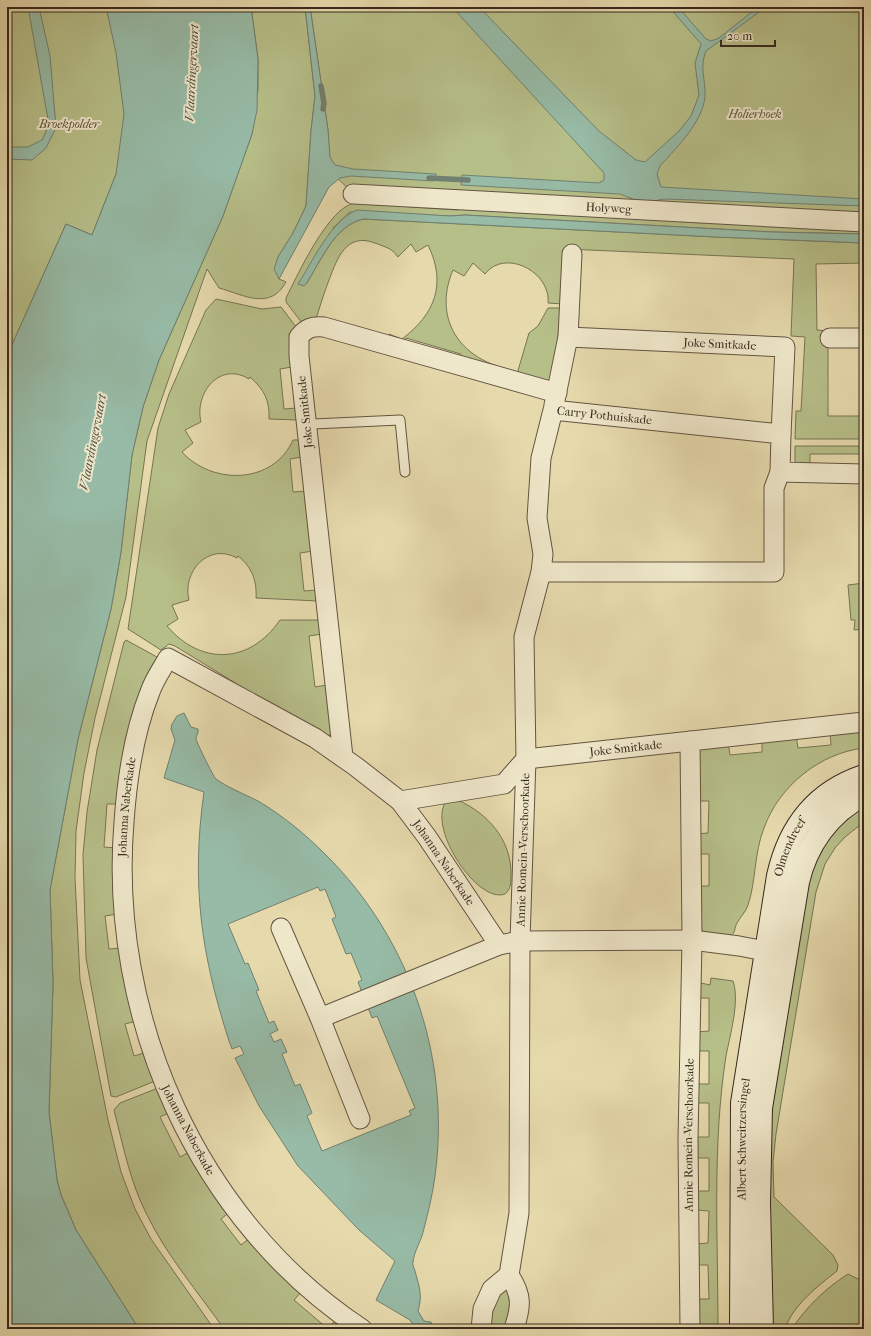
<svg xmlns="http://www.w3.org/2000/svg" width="871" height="1336" font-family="'IM FELL French Canon',serif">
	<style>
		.green { fill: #b7bf89; stroke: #777454 }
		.water { fill: #97bba7; stroke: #718070; fill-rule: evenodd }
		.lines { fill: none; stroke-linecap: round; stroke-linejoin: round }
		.stream { stroke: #718070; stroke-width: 5.5 }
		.lane-casing { stroke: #635442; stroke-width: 11 }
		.street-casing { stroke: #635442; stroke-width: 21 }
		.secondary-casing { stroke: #37281e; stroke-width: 24 }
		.lane { stroke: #efe7ca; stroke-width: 9 }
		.street { stroke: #efe7ca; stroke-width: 19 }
		.secondary { stroke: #efe7ca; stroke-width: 22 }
		.labels { text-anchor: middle; stroke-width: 4; stroke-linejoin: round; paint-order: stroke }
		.park-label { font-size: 12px; font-style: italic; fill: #574e39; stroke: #efe7ca }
		.street-label { font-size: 12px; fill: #37281e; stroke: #efe7ca }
		.water-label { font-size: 13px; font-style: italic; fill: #4f4d40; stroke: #efe7ca }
	</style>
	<rect width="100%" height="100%" fill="#e6daad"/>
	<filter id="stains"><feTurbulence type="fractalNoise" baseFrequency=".005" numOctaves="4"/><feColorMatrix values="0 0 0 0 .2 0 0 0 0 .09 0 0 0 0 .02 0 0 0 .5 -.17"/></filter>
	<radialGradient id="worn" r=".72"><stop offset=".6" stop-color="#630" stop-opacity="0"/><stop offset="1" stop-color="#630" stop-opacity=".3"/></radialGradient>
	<path class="green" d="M 7,7 L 111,7 L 133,131 L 92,235 L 66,224 L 7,356 Z
		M 251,7 L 305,7 L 315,96 L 311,131 L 306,206 L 293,233 L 278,257 L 277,272 L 279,279 L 286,282 C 270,311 244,295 219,288 L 207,269 L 147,441 L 126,597 L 95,718 L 84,773 L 76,831 L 75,878 L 80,980 L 108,1120 L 121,1172 L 135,1209 L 151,1239 L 214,1329 L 139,1329 L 76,1230 L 61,1195 L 57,1180 L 49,1112 L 53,983 L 50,890 L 78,739 L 111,609 L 121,552 L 132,455 L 143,407 L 159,360 L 223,216 L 252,134 L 258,89 L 258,59 Z
		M 310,7 L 864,7 L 864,234 L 772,232 L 465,215 L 450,216 L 350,212 L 334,227 L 306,284 C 321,261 334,226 363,219 L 716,237 L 864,243 L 864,263 L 816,264 L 817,330 L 828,331 L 828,416 L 864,416 L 864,439 L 795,439 L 796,411 L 801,411 L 805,337 L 791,336 L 794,259 L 566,249 L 563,304 L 548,303 C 551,272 505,248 485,274 L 473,263 L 464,276 L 453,270 C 435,312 453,351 497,366 L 496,368 L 460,359 L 461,354 L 406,338 L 405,343 L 388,338 L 389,334 L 402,339 C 435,314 447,284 428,245 L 416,252 L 411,244 L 398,257 C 392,248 385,247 375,243 C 346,232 337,259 329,280 C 324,293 320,306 316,319 L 302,323 L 286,302 L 286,298 C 297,276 329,206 355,203 L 457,210 L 468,207 L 361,201 L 330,171 L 328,130 Z
		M 216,299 L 262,309 L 281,307 L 297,328 L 292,367 L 280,369 L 284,409 L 297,408 L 298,420 L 269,419 C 270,401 264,389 250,377 L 249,379 C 220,361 194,393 201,422 L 185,430 L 193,443 L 182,452 C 212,485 273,485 293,440 L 301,440 L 302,457 L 290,459 L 293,492 L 306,491 L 313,551 L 300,553 L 304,591 L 317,590 L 318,601 L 256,598 C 257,581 252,567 238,556 L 237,558 C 208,542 182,572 189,600 L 172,605 L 178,619 L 167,626 C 201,666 250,664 280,620 L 318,620 L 322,634 L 309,636 L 315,687 L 327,685 L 333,735 L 322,736 L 175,646 L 169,644 L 161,650 L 128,629 L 158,428 L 169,394 L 206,310 Z
		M 548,308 L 563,308 L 562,330 L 549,383 L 517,374 L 529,333 L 538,326 Z
		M 795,446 L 864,446 L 864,454 L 810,454 L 810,467 L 795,464 Z
		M 864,583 L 864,629 L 854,630 L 855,620 L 851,620 L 848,585 Z
		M 126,640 L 157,657 L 148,679 L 120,804 L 107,804 L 104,847 L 117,848 L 118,914 L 105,916 L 109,949 L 122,948 L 137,1021 L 125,1024 L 134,1056 L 147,1052 L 155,1081 L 116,1097 L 111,1096 L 86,958 L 83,855 L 87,812 L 97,750 L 124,642 Z
		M 864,728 L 864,748 C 820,753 779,786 764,828 C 754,853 756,882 748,905 C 746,912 740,917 737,923 C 734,928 736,933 730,936 L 705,932 L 701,930 L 696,886 L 709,886 L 709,854 L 696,854 L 696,834 L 708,833 L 709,801 L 696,801 L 699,750 L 702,747 L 728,743 L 730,755 L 762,752 L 762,739 L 796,735 L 798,748 L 831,745 L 830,732 Z
		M 458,800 C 488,814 511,839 511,874 C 511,882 511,889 505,894 C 478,904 429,831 445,803 Z
		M 864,803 L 864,822 L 845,837 L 835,848 L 825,864 L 816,892 L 776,1134 L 773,1162 L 774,1197 L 833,1255 L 838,1265 L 837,1271 C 818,1286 793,1305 785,1329 L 767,1329 L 766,1142 L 803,883 L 825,837 Z
		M 711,978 L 733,981 C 740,1001 730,1035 726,1056 C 712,1146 718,1238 718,1329 L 695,1329 L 695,1299 L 709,1299 L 708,1265 L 696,1265 L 696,1244 L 708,1243 L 709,1211 L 696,1210 L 696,1191 L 709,1191 L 709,1158 L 696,1158 L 696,1137 L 709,1137 L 709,1103 L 696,1103 L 696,1084 L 709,1084 L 709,1051 L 696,1051 L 696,1032 L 709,1031 L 709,998 L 696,998 L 697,982 L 710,985 Z
		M 158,1088 L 171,1112 L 160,1117 L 180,1157 L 191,1151 L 231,1211 L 221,1219 L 241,1245 L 251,1237 L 303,1290 L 294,1300 L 328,1329 L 337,1318 L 351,1329 L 224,1329 C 198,1292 167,1256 147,1215 C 130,1182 123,1145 114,1110 L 120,1103 Z
		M 848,1274 L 858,1279 L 864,1279 L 864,1329 L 792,1329 C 806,1307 826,1288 848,1274 Z
		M 506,1289 L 511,1291 L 510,1319 L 501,1329 L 487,1329 L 491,1301 Z"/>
	<path class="water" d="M 28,7 L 39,7 L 50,56 L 56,128 L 46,148 L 32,160 L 7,159 L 7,147 L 28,147 L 42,140 L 49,125 Z
		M 106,7 L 251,7 L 258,59 L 257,110 L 252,134 L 223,216 L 159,360 L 143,407 L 132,455 L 121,552 L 111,609 L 78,739 L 50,890 L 53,983 L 49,1112 L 57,1180 L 61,1195 L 76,1230 L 139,1329 L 7,1329 L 7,356 L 66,224 L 92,235 L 116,174 L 124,114 L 116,53 Z
		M 305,7 L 310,7 L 328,130 L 330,157 L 335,165 L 353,169 L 436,174 L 434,181 L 351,176 L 340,178 L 329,187 L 279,279 L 274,269 L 278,257 L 293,233 L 306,206 L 311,131 L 315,96 Z
		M 452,7 L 479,7 L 599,131 L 636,160 L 645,162 L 679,131 L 691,116 L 699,95 L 695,63 L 701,44 L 669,7 L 678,7 L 706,39 L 711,41 L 719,38 L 758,7 L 766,7 L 706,51 C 699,69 706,79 705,97 C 702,123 677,147 660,166 L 657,174 L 661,187 L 864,199 L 864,206 L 664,199 L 643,203 L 620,194 L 461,185 L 462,175 L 599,183 L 604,180 L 604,173 Z
		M 357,210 L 450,216 L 465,215 L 772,232 L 864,234 L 864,243 L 716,237 L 363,219 C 334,226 321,261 306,284 L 304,286 L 298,284 C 313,261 331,220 357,210 Z
		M 184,713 L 191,727 L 198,729 C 199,733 196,735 196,739 C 197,743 213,776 216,779 C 225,786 246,795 258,801 C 282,815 305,834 325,854 C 413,941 454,1067 433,1189 C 430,1205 426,1221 422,1236 C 419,1244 414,1253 413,1262 C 412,1264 414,1268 415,1271 C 419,1286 423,1295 418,1311 L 424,1321 L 431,1322 L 433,1329 L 416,1329 L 410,1320 L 376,1300 L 395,1261 L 359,1230 L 298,1166 L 259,1106 L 235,1058 L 244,1054 L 240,1046 L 232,1049 L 229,1041 C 201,954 191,884 204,792 L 164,778 L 175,740 L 171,729 L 172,724 L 177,716 ZM 318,887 L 320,891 L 325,889 L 336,917 L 332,919 L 346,954 L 351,953 L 362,980 L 358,982 L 372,1018 L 377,1016 L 415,1108 L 409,1111 L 411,1115 L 322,1151 L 307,1116 L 312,1113 L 300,1084 L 295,1086 L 282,1054 L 287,1052 L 281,1039 L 274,1042 L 270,1034 L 278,1030 L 274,1021 L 269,1023 L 256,991 L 259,990 L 248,963 L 245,964 L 228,924 Z"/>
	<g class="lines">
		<path class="stream" d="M 321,86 L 324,103 L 323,109
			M 429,178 L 468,180"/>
		<g class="lane-casing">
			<path id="lane" d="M 306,428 L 313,424 L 400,420 L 405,472"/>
		</g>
		<g class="street-casing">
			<g id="street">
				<path id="s1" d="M 353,194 L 864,222"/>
				<path id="s2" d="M 568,337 L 785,347 L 781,434"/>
				<path d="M 830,338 L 864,338"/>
				<path d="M 554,405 L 568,337 L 572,254"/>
				<path d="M 541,572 L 774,572 L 774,488 L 780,472"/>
				<path d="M 343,757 L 299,356 L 299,337 C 306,328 312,326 324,327 L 557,393"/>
				<path id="s3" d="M 400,801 L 504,784 L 526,759 L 864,722"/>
				<path d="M 281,928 L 320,1018 L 360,1119"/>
				<path d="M 320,1018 L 499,945 L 520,941 L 692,940 L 739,946 L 781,954"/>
				<path id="s4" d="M 362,1329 C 197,1220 108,1017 124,822 C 127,779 134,732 150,692 C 154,680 162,669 168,658 L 315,738 L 355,766 L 400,801 L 427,837 L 499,945"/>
				<path d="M 481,1329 L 483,1309 L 492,1289 L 509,1275"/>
				<path id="s5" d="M 514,1329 C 521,1307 523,1296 509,1275 L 519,1213 L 520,941 L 526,759 L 524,637 L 541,572 L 543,554 L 537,518 L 541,458 L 553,410 L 781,434 L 780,472 L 864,474"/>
				<path id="s6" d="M 690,1329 L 688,1140 L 692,940 L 690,741"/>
			</g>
		</g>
		<g class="secondary-casing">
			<g id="secondary">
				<path id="s7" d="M 741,1329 L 742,1103 L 778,876 C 789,827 816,792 864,776"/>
				<path d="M 762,1329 L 759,1203 L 761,1108 L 798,882 C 806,846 829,812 864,795"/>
			</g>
		</g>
		<use href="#lane" class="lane"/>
		<use href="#street" class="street"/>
		<use href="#secondary" class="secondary"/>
	</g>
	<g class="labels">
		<g class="park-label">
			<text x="755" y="118">Holierhoek</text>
			<text x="69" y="128">Broekpolder</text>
		</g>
		<g class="street-label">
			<text dy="4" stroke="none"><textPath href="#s1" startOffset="256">Holyweg</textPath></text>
			<text dy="4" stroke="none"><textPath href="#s2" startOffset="152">Joke Smitkade</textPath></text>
			<text transform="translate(305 412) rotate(-96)" y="4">Joke Smitkade</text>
			<text dy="4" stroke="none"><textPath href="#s5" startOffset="979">Carry Pothuiskade</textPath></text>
			<text dy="4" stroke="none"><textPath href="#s3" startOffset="239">Joke Smitkade</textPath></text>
			<text dy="4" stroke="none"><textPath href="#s4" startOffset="602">Johanna Naberkade</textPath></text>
			<text dy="4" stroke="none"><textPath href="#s7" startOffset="487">Olmendreef</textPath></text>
			<text dy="4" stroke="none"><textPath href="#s5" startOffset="483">Annie Romein-Verschoorkade</textPath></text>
			<text dy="4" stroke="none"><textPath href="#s4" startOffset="1107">Johanna Naberkade</textPath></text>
			<text transform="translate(188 1130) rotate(62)" y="4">Johanna Naberkade</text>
			<text dy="4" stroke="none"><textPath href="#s6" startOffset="194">Annie Romein-Verschoorkade</textPath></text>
			<text dy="4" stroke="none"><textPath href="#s7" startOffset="190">Albert Schweitzersingel</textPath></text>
		</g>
		<g class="water-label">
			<text transform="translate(191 73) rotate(-87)" y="5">Vlaardingervaart</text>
			<text transform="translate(92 442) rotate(-79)" y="5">Vlaardingervaart</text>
		</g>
	</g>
	<rect width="871" height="1336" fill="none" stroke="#e6daad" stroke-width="24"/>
	<rect x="8" y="8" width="855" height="1320" fill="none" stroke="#37281e" stroke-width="2"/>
	<rect x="12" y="12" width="847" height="1312" fill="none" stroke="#37281e"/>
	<path d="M721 40v6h54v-6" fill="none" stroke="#37281e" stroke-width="2"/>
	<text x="727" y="40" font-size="12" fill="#37281e" stroke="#efe7ca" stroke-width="3" paint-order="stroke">20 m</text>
	<rect width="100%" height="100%" filter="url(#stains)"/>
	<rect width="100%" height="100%" fill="url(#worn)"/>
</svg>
